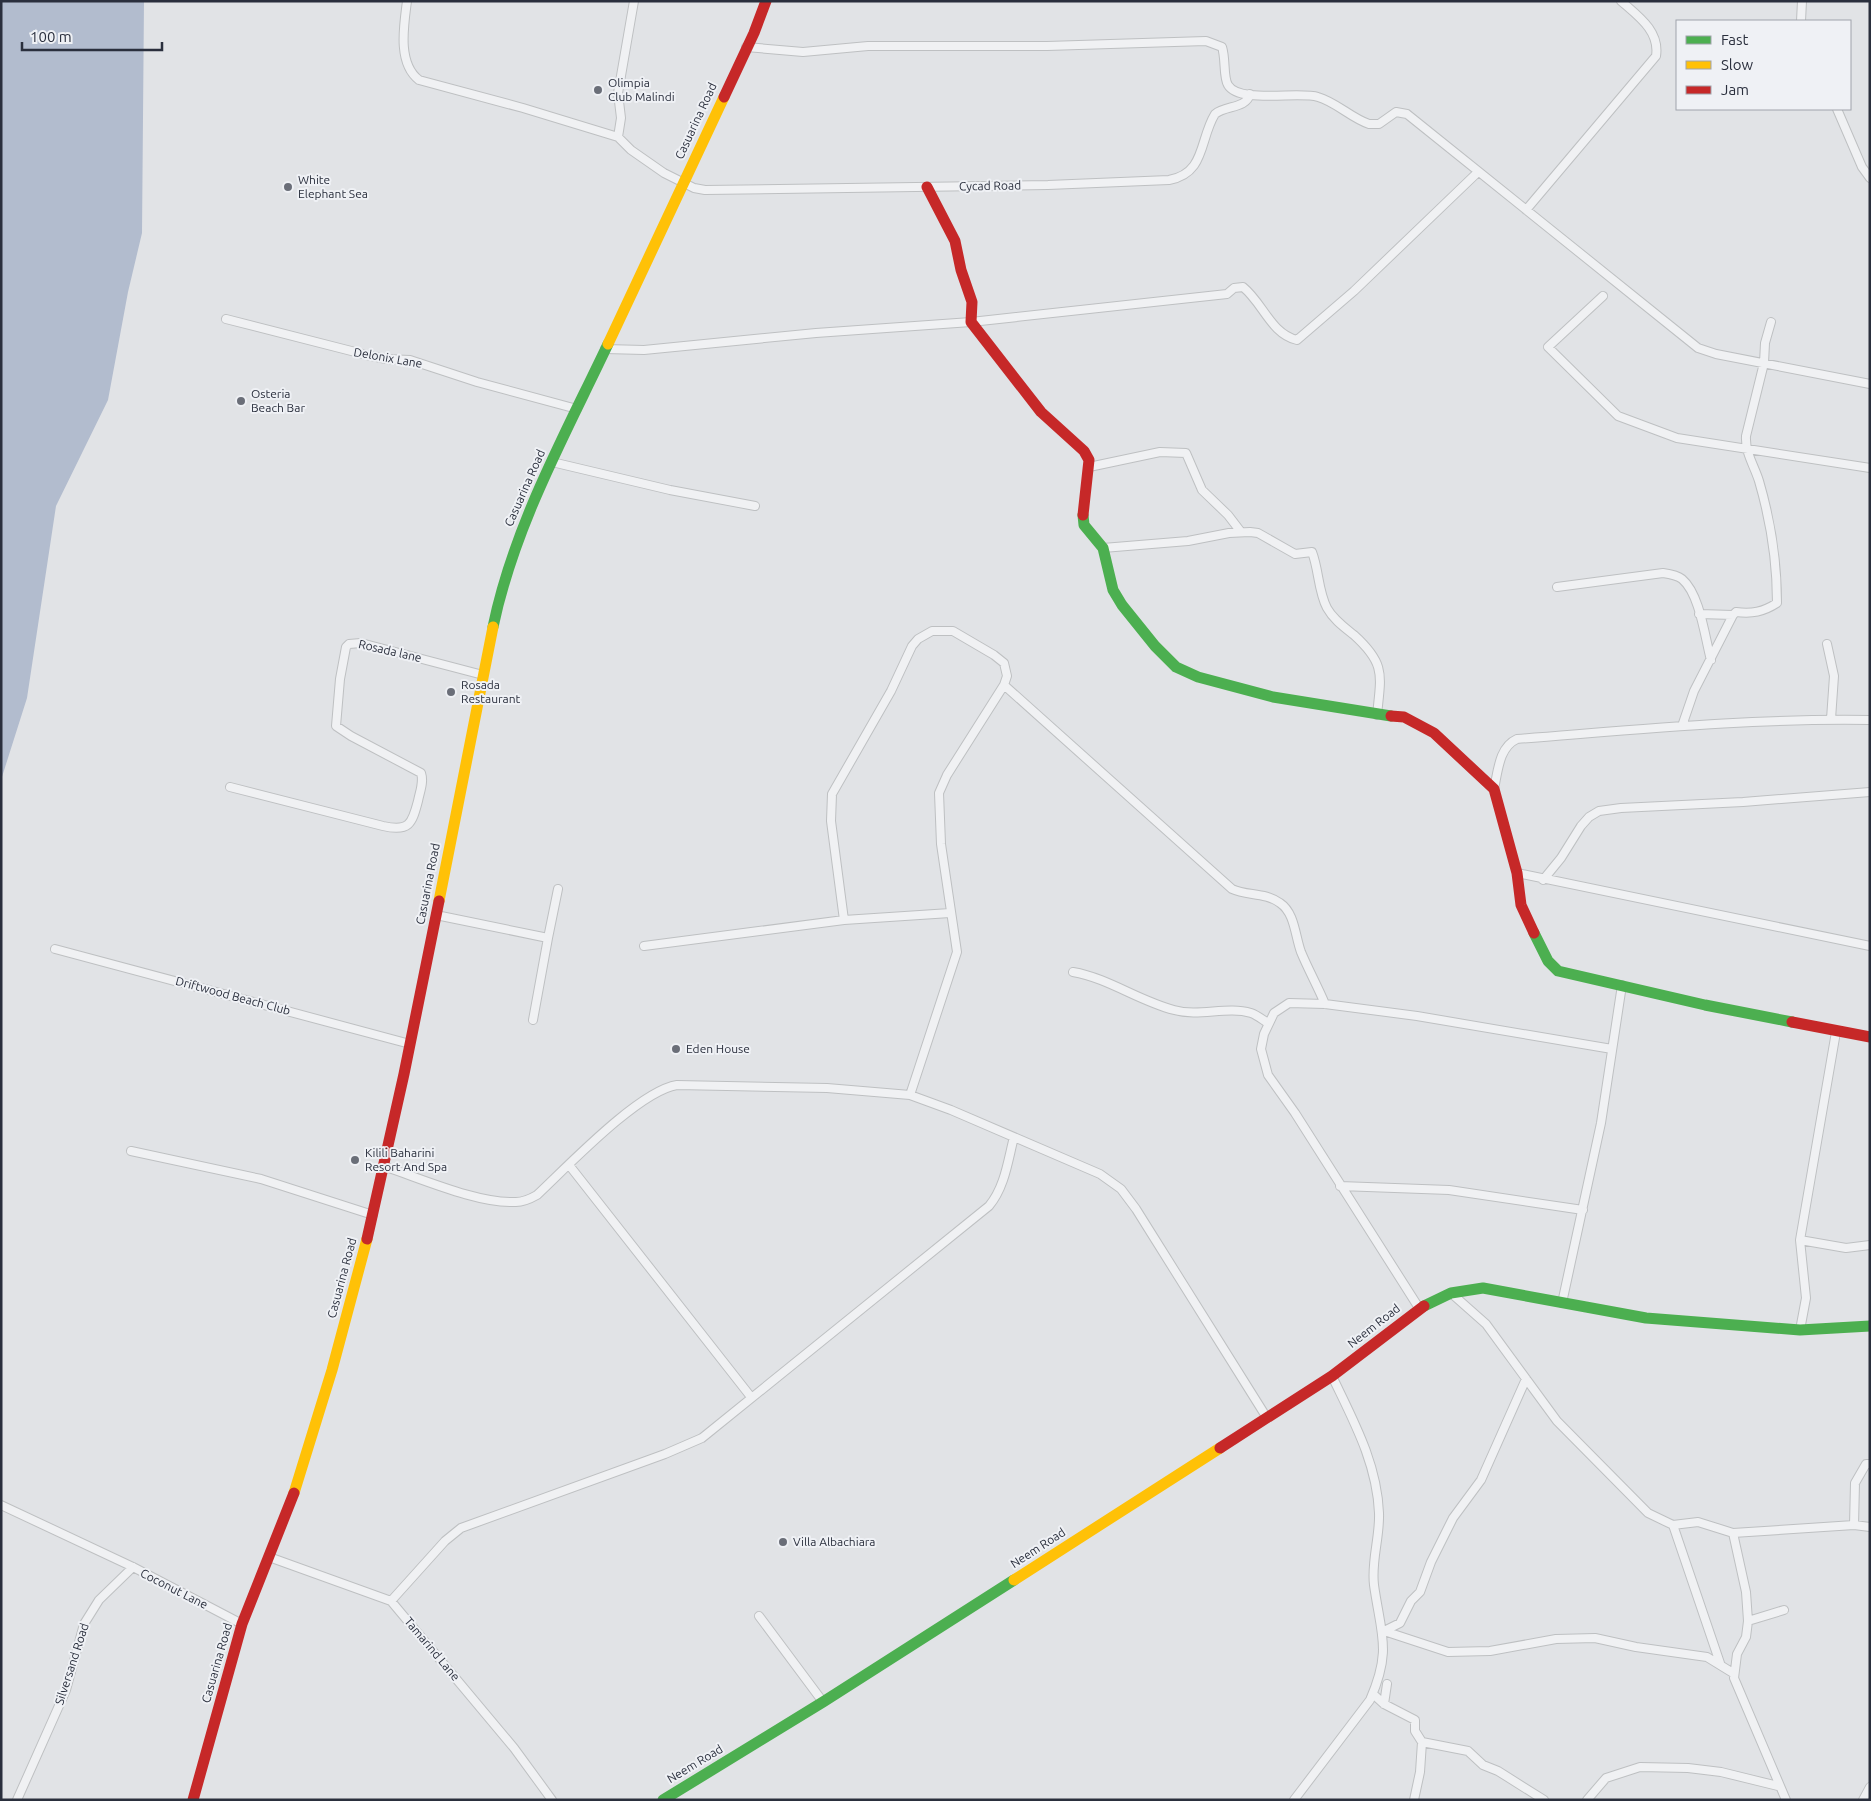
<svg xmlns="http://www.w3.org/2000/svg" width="1871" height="1801" font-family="Ubuntu,sans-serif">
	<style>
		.water { fill: #b2bcce }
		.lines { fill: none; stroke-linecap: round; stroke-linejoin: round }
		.street-casing { stroke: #bec0c2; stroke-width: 10 }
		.street { stroke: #f0f1f3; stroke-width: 8 }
		.fast { stroke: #4caf50; stroke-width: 11 }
		.slow { stroke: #ffc107; stroke-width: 11 }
		.jam { stroke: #c62828; stroke-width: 11 }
		.poi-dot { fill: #6a6e78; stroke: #eff1f5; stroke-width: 2 }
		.labels { text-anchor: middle; stroke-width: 4; stroke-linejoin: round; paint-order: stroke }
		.poi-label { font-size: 12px; fill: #2a2f3d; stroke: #eff1f5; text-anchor: start }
		.street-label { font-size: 12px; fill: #2a2f3d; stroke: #eff1f5 }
	</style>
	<rect width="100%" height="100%" fill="#e1e3e6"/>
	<path class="water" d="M 1,1 L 144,1 L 142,233 L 128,292 L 108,400 L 56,506 L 27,698 L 1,780 Z"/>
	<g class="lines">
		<g class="street-casing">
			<path id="street" d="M 407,1 C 404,25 397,63 419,80 L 523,108 L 618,137
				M 634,1 L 618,93 L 621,118 L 618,137 L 631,150 L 664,173 L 694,188 L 705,190 L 1048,185 L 1169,180 C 1206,173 1199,140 1215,114 C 1226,105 1246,109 1250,94
				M 1801,21 L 1802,1
				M 746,47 L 803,52 L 868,46 L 1047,46 L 1206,41 L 1222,47 C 1226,59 1223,77 1228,85 C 1239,104 1299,91 1318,97 C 1336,102 1351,118 1369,124 L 1379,124 L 1396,112 L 1407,114 L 1698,348 L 1716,354 L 1870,384
				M 1837,109 L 1862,167 L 1870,178
				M 1526,210 L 1656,56 C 1660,31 1638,16 1621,1
				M 1603,296 L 1548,347 L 1618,416 L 1677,438 L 1870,468
				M 226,319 L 367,355 L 386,359 L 410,360 L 477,382 L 577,409
				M 605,349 L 644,350 L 816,333 L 971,322 L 1227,294 L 1234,288 L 1243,287 C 1263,303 1271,334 1297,340 L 1354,291 L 1478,172
				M 552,462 L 670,490 L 755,506
				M 1089,467 L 1160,452 L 1186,453 L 1202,490 L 1228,515 L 1241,532
				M 1103,548 L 1188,541 L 1229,533 L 1250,532 L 1258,533 L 1295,554 L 1312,552 C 1319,570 1318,591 1327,608 C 1333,619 1344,627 1354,635 C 1386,664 1381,675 1377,715
				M 1557,587 L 1663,573 C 1670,574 1677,575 1682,579 C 1700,594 1705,638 1711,660
				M 1699,614 L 1733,615
				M 1827,644 L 1834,676 L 1831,719
				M 1004,685 L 1232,889 C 1247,896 1265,892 1280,903 C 1295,913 1295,936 1301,952 C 1308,969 1318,987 1325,1004
				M 1682,726 L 1694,691 L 1733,615 L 1736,612 C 1752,614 1763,612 1777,603 C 1777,560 1771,522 1759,481 C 1754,465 1745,453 1746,436 L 1764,363 L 1765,343 L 1771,322
				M 230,787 L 383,826 C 409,832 412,824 418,801 C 420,791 424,782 421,773 L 351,736 L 336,726 L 340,679 L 346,647 L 349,644 L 361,643 L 483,675
				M 1494,789 C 1498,771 1499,747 1517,739 C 1634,730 1753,718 1870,720
				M 1517,873 L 1870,946
				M 1543,880 L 1561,858 L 1581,826 L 1589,817 L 1599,811 L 1621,808 L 1743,802 L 1870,792
				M 436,915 L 548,938 L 533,1020
				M 844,920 L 831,821 L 832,794 L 891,691 L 912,646 L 918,639 L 932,631 L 953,631 L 994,655 L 1004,663 L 1007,676 L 1004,685 L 947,775 L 939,793 L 941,844 L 957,952 L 910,1095
				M 548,938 L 558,889
				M 644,946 L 844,920 L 950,913
				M 55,949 L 410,1044
				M 1073,972 C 1108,978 1139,1001 1174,1010 C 1199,1017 1227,1006 1251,1013 C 1257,1015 1263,1020 1268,1023
				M 131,1151 L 261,1179 L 373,1215
				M 569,1165 L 751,1397
				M 383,1166 C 420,1178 478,1204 516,1202 C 524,1202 530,1199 537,1195 C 568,1166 639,1091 677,1085 L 827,1088 L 910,1095 L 951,1110 L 1100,1174 L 1121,1189 L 1136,1209 L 1267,1418
				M 1340,1186 L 1449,1190 L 1583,1210
				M 1800,1240 L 1846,1248 L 1870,1245
				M 1451,1293 L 1486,1324 L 1557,1421 L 1648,1513 L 1673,1525 L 1698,1522 L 1733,1533 L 1854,1525 L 1870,1527
				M 1562,1303 L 1601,1123 L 1622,985
				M 1419,1308 L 1295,1113 L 1268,1075 L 1261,1049 L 1264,1034 L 1274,1013 L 1289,1003 L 1325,1004 L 1417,1016 L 1612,1049
				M 1800,1330 L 1806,1298 L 1800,1240 L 1836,1032
				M 1,1505 L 133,1567 L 242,1624
				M 1673,1525 L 1720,1663
				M 1854,1525 L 1855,1483 L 1866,1464 L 1870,1464
				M 1733,1533 L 1746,1592 L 1748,1621 L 1746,1637 L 1737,1654 L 1734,1678 L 1786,1800
				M 269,1557 L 391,1601 L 514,1748 L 552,1800
				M 391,1601 L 445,1541 L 461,1528 L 665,1454 L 702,1438 L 989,1206 C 1005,1187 1008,1160 1014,1137
				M 759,1616 L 823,1702
				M 1748,1621 L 1784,1610
				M 1384,1631 L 1448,1652 L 1490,1651 L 1556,1639 L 1595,1638 L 1636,1647 L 1707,1657 L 1733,1673
				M 1384,1631 L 1400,1623 L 1411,1601 L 1420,1592 L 1431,1562 L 1453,1518 L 1481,1480 L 1526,1379
				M 1373,1694 L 1384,1704 L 1415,1720 L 1415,1731 L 1422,1742 L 1468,1751 L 1483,1765 L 1498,1771 L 1544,1800
				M 1384,1704 L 1387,1684
				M 17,1800 L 66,1690 L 84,1624 L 99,1600 L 133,1567
				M 1294,1800 L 1370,1700 C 1392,1650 1381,1635 1374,1585 C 1371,1561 1380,1537 1379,1513 C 1377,1463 1353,1420 1332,1376
				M 1414,1800 L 1420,1772 L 1422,1742
				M 1587,1800 L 1606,1778 L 1640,1767 L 1688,1768 L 1721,1772 L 1778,1786
				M 1863,1800 L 1870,1787"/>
		</g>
		<use href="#street" class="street"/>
		<path class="fast" d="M 1083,515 L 1084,525 L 1103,548 L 1113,590 L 1122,605 L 1155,646 L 1176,667 L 1198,677 L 1273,697 L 1391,716
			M 493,627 C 514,526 565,435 608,344
			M 1534,933 L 1548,961 L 1558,971 L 1705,1005 L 1792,1022
			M 1424,1306 L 1451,1293 L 1483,1288 L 1646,1318 L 1800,1330 L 1870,1326
			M 663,1800 L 823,1702 L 1014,1580"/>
		<path class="slow" d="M 608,344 L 724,97
			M 439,901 L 493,627
			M 294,1493 L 332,1370 L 367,1239
			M 1014,1580 L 1220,1448"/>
		<path class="jam" d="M 724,97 L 754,33 L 766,1
			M 927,187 L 955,241 L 961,270 L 972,302 L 971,322 L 1041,412 L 1084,451 L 1089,460 L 1083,515
			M 1391,716 L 1404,717 L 1434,733 L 1494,789 L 1517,873 L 1521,905 L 1534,933
			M 1792,1022 L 1870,1037
			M 367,1239 L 404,1074 L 439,901
			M 1220,1448 L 1332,1376 L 1424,1306
			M 193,1800 L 242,1624 L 294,1493"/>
	</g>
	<g class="poi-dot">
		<circle cx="598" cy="90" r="5"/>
		<circle cx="288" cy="187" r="5"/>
		<circle cx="241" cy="401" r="5"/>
		<circle cx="451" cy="692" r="5"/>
		<circle cx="676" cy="1049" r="5"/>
		<circle cx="355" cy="1160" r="5"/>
		<circle cx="783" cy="1542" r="5"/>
	</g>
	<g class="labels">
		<g class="poi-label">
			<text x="608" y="87">Olimpia<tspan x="608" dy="14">Club Malindi</tspan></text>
			<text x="298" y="184">White<tspan x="298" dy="14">Elephant Sea</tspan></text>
			<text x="251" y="398">Osteria<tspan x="251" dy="14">Beach Bar</tspan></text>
			<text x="461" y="689">Rosada<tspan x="461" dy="14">Restaurant</tspan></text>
			<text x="686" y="1053">Eden House</text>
			<text x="365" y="1157">Kilili Baharini<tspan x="365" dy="14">Resort And Spa</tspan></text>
			<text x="793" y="1546">Villa Albachiara</text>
		</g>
		<g class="street-label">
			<text transform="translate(696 121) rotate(-65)" y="4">Casuarina Road</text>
			<text transform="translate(990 186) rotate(-1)" y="4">Cycad Road</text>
			<text transform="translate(388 358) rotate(10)" y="4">Delonix Lane</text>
			<text transform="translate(525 488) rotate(-66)" y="4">Casuarina Road</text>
			<text transform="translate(390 651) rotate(13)" y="4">Rosada lane</text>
			<text transform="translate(428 884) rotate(-79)" y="4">Casuarina Road</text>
			<text transform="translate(233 996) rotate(15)" y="4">Driftwood Beach Club</text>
			<text transform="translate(342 1278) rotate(-75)" y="4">Casuarina Road</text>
			<text transform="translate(1374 1326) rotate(-38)" y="4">Neem Road</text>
			<text transform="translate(1038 1548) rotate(-33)" y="4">Neem Road</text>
			<text transform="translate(174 1589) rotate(27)" y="4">Coconut Lane</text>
			<text transform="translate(432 1649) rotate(50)" y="4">Tamarind Lane</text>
			<text transform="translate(217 1663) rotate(-74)" y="4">Casuarina Road</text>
			<text transform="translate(72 1664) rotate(-72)" y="4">Silversand Road</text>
			<text transform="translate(695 1764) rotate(-31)" y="4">Neem Road</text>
		</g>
	</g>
	<rect width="1871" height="1801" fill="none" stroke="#2a2f3d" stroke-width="5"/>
	<rect x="1676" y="20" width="175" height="90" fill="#eff1f5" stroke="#a0a3ab"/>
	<rect x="1686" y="36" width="25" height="8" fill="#4caf50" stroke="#a0a3ab"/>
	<text x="1721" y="45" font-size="15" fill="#2a2f3d">Fast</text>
	<rect x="1686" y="61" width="25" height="8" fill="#ffc107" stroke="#a0a3ab"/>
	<text x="1721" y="70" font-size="15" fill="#2a2f3d">Slow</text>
	<rect x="1686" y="86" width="25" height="8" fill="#c62828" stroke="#a0a3ab"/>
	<text x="1721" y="95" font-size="15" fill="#2a2f3d">Jam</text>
	<path d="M22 42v8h140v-8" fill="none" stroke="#2a2f3d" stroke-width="2.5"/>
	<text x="30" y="42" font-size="15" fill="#2a2f3d" stroke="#eff1f5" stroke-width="4" paint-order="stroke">100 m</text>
</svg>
